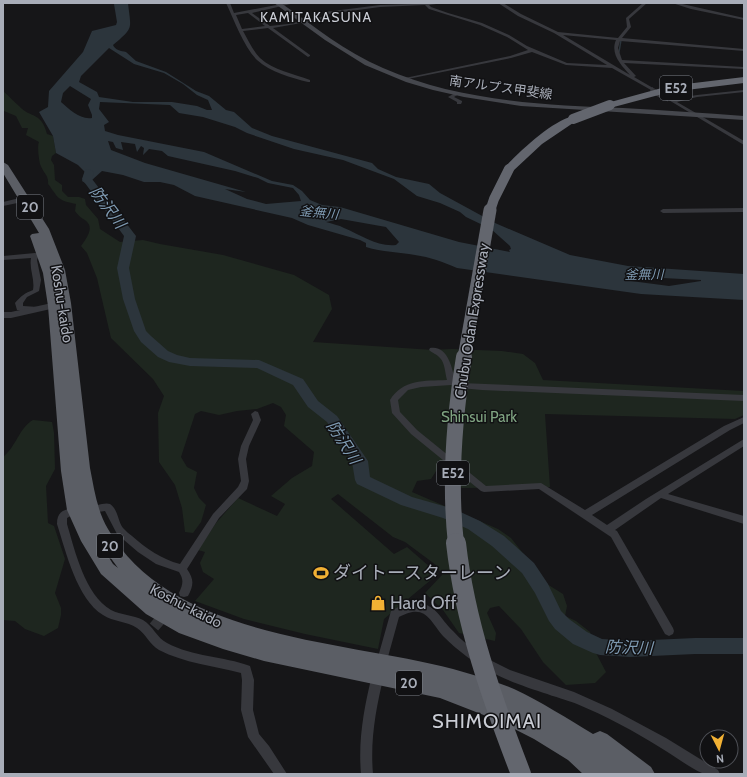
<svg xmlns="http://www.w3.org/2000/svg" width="747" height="777" font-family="Cabin,'Noto Sans JP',sans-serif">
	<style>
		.green { fill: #1e261f }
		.water { fill: #2c353c; fill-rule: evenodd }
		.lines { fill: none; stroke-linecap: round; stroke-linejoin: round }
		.stream { stroke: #2c353c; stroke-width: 1.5 }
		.river { fill: #2c353c; fill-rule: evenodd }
		.minor-tunnel-far2 { stroke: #333438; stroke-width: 4.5; stroke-dasharray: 4.5 2; stroke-linecap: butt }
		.minor-tunnel-far1 { stroke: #333438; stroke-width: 5.5; stroke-dasharray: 5.5 2.5; stroke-linecap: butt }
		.minor-tunnel { stroke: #333438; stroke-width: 11; stroke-dasharray: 11 5.5; stroke-linecap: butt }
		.minor { fill: #37383d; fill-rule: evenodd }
		.tertiary { fill: #37383d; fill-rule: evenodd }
		.secondary { fill: #45474d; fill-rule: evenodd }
		.trunk { fill: #5b5e65; fill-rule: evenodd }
		.motorway { fill: #63666e; fill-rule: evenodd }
		.motorway-bridge-far3 { stroke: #63666e; stroke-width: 10 }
		.motorway-bridge-far2 { stroke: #63666e; stroke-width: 13 }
		.motorway-bridge-far1 { stroke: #63666e; stroke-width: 16 }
		.motorway-bridge { stroke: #63666e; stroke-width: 20 }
		.labels { text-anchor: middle; stroke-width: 3; stroke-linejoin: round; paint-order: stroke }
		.far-street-label { font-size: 13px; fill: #a8adb8; stroke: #111113 }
		.far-water-label { font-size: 13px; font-style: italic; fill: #7f9bb3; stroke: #111113 }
		.far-quarter-label { font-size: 14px; letter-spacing: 1px; fill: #c9ccd4; stroke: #111113 }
		.shield { fill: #111113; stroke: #7b7e86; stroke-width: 1 }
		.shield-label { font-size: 14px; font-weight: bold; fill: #a8adb8 }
		.street-label { font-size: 15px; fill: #a8adb8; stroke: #111113 }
		.park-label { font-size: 15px; fill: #7fa381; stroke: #111113 }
		.water-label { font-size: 16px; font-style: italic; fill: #7f9bb3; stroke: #111113 }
		.near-poi-label { font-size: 18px; fill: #a8adb8; stroke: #111113; text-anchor: start }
		.near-quarter-label { font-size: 20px; letter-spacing: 1px; fill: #c9ccd4; stroke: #111113 }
	</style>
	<rect width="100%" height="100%" fill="#161618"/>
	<path class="green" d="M 3,91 C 9,96 13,101 19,106 C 31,119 41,111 47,134 L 53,136 L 56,153 L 52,156 L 51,160 L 54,165 L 55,180 L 62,185 L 62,191 L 68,197 L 79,197 L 85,199 L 86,205 L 98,219 L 100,229 L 120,242 L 143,240 L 160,244 L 223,255 L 294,275 L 329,295 L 332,309 L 313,342 L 433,350 L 452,349 L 502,351 L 523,354 L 535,363 L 543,380 L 744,391 L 744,415 L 735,419 L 545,414 L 550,487 L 462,488 L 438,468 L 431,479 L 417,481 L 412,492 L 498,529 L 511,538 L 547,584 L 563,594 L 567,606 L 565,616 L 576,621 L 590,632 L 596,653 L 606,672 L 595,683 L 566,685 L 543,662 L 521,629 L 499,606 L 490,608 L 487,613 L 496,633 L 495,641 L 459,633 L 443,610 L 425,593 L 442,575 L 436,565 L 405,542 L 393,537 L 338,494 L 331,499 L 394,554 L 407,547 L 438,574 L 384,619 L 378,649 L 305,634 L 244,619 L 195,601 L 214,579 L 203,572 L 200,563 L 205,552 L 198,550 L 216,523 L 238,498 L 277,516 L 285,504 L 271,496 L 292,478 L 312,466 L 314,452 L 284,426 L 286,415 L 281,407 L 273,403 L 257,409 L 237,411 L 219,415 L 201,411 L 195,414 L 181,457 L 187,467 L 197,472 L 194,488 L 199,498 L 206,505 L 201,522 L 193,533 L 185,532 L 182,508 L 175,485 L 159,462 L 158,413 L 164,396 L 153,379 L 111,338 L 97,278 L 87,253 L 81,246 C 87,238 95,227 85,220 C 80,217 78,215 75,211 L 76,204 C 67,202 59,201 54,192 C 51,189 51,187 48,184 C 49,175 43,173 40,164 C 39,159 37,147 39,142 L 26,135 L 28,128 L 22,128 L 16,116 L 4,111 Z
		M 33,420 L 52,422 L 54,433 L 55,469 L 46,486 L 48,523 L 54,526 L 65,559 L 55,593 L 61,608 L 61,615 L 58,628 L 44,636 L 25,629 L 15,621 L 3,620 L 3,457 C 16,447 19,428 33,420 Z"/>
	<path class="water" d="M 112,3 L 128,3 C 131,30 134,27 113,45 C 115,50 121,51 126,52 L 136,61 L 166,72 L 196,91 L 209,96 L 226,110 L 234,112 L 252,128 L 272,136 L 372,163 L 378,169 L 396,177 L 429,184 L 440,193 L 495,223 L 570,255 L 628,266 L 744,274 L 744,300 L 641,294 L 457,268 C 443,262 430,257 415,255 C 399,252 382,252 366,247 L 366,243 L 360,240 L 308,225 L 292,218 L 195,196 L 174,185 L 160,182 L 144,182 L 123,175 L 102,171 L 92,180 L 93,188 L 82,181 L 85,172 L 78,165 L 56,153 L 53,136 L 39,112 L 48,107 L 49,91 L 83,52 L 92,31 L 116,25 L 117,22 L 114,4 ZM 109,48 L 134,64 L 164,73 L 183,84 L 197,95 L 208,100 L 212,110 L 207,110 L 197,106 L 172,102 L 133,102 L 99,97 L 97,92 L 79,82 L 81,76 ZM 70,86 L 91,99 L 88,105 L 92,115 L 92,118 C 80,120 69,109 61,102 L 63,93 ZM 100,102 L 170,105 L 179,113 L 203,117 L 235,127 L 247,133 L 294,149 L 343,160 L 394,179 L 417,196 L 440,203 L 460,212 L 466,217 L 491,229 L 510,246 L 511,249 L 509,250 L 510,252 L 459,242 L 340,207 L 322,205 L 310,200 L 302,191 L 293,185 L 272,181 L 204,152 L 118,135 L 105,131 L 104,125 L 109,122 L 99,109 ZM 108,141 L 113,142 L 116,148 L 123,150 L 121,142 L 135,144 L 137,152 L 141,146 L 144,148 L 143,155 L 149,149 L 162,151 L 168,156 L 235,171 L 258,178 L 268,183 L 293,188 L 299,195 L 301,201 L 266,204 L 247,199 L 225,189 L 246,192 L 145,163 L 111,150 ZM 341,219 L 386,227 L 399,242 L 396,245 C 377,247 361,235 344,228 C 339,225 332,224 326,222 ZM 663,278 L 701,280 L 701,281 L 669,286 L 631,281 Z"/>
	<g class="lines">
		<path class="stream" d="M 619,52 L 621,40"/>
		<path class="river" d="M 89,169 L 94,172 L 92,179 L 136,236 L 129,268 L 135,299 L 146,331 L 151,336 L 168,351 L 177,355 L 190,358 L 259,360 L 303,379 L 318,401 L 337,416 L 368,461 L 370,477 L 412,497 L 454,509 L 480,521 L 504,536 L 534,563 L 548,584 L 561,611 L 569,619 L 587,632 L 602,639 L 630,641 L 695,638 L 744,638 L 744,654 L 695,654 L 630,657 L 600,655 L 593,653 L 573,644 L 555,629 L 549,621 L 535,593 L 522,573 L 492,546 L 468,529 L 443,518 L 401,505 L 357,484 L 355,480 L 352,462 L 327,422 L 308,407 L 293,385 L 257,368 L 190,366 L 169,362 L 158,357 L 141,342 L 134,331 L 123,299 L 117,268 L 124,236 L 82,179 L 85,170 Z"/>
		<path class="minor-tunnel-far2" d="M 651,89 L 659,94"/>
		<path class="minor-tunnel-far1" d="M 657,93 L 669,99"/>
		<path class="minor-tunnel" d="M 154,627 L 166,613"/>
		<path class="minor" d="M 226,3 L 230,3 L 234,13 L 287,3 L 295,3 L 252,13 L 270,26 L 288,24 L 326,16 L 323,13 L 325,12 L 380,5 L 444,3 L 429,5 L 431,7 L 448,13 L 482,23 L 509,35 L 527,46 L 567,63 L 607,65 L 554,33 L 518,16 L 498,3 L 503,3 L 521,14 L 558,32 L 618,38 L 627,27 L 626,18 L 643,3 L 647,3 L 629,19 L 631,27 L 622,38 L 744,49 L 744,51 L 620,41 L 618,48 L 622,60 L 744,67 L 744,69 L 624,63 L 636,76 L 634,77 L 653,88 L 653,89 L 651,90 L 612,68 L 566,65 L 532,52 L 511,58 L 403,80 L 403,79 L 405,78 L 510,56 L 528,50 L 507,37 L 480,25 L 429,9 L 425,5 L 380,7 L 328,14 L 330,18 L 273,28 L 310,55 L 310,56 L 308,57 L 268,28 L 243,31 C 248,40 253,51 260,58 C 273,70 294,74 310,80 L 310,82 L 308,82 C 292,78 270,72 257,60 C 244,47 234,20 226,3 ZM 248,13 L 265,26 L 242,29 L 236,15 ZM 563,35 L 616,40 C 610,54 621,65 630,75 Z
			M 524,3 L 542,3 L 540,4 L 526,4 Z
			M 672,3 L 678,3 L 744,18 L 744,20 L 691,9 Z
			M 744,90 L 744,92 L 697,97 L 677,102 L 744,141 L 744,145 L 667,99 L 669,98 L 673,99 L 697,95 Z
			M 455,93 L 459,94 L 454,97 L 462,101 L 462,102 L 461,104 L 457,104 L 457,102 L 448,97 Z
			M 744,208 L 744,212 L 663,213 L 660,211 L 663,209 Z
			M 35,253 L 40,254 L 41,255 L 38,257 L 37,260 L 41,280 L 39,291 L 27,297 L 23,303 L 23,306 L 38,307 L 42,309 L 38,311 L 17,310 L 15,303 C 21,296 25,293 33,290 C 35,279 29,269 31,258 L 3,260 L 3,256 Z
			M 430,348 C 448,345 452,368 455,380 L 461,383 L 744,395 L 744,401 L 482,390 L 460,388 L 451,385 L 421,387 L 408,390 L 398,400 L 400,412 L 417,430 L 486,486 L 541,483 L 585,510 L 724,426 L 744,417 L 744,423 L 730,430 L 592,515 L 607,525 L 646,499 L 744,439 L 744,446 L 668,494 L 744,516 L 744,524 L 661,498 L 615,530 L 617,531 L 673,628 L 674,631 L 673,634 L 669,636 L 665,634 L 611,537 L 539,489 L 484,492 L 481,491 L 411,434 L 392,413 L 390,400 C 403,379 424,381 447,380 C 445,373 445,363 440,358 C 437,354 432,353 429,350 Z
			M 255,411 L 258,412 L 261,420 L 249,446 L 246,459 L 249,481 L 247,489 L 219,518 L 187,569 C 194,579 194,585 188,596 L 184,597 L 180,596 L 179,593 C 183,584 184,580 179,572 L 156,564 L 138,552 L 117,534 L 105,511 L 92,513 L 89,512 L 87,510 L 89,508 C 94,506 105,502 110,504 C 118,509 118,522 123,528 C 126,531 129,534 132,536 C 147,549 161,559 180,564 L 213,514 L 238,487 L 241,481 L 238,459 L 241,446 L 253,420 L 251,414 Z
			M 75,507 L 78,508 L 80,510 L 78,512 L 67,518 L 67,524 C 75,551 85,595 111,610 C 121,615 133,615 143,620 C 153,626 157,638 167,643 C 193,657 223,656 250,666 L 254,680 L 253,710 L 259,734 L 269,746 L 287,774 L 274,774 L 248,737 L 241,710 L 242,680 L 241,673 C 214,666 184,663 159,650 C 150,645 146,634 137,628 C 127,621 113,622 103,615 C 77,599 66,552 57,524 C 57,511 64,510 75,507 Z
			M 414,603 C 437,603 439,618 453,631 C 461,640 470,647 480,654 L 481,657 L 480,660 C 474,662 471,660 466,656 C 458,650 450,643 443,636 C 429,619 425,603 399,617 L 386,664 L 385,667 L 381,669 L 377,667 L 376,664 L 391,611 L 400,606 Z
			M 486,658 L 510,670 L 574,692 L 612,709 L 666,738 L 718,770 L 720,774 C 715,774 707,775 702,773 C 690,768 673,755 661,748 C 634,731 606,716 577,704 C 559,697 488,678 481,663 L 482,660 Z
			M 378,670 L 382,672 L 384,675 C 376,708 370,740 373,774 L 361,774 C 358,740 364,708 372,675 L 374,672 Z"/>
		<path class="tertiary" d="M 24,197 L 27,197 L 27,201 L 3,206 L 3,202 Z
			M 61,301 L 64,302 L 65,304 L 64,306 L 11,318 L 3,318 L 3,312 L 11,312 Z"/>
		<path class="secondary" d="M 274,3 L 281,3 C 314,26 345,52 383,68 C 458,101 542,105 623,108 C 663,110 704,113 744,116 L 744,120 L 521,106 L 464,97 L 433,90 L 406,82 L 365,65 L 325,40 Z"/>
		<path class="trunk" d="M 3,162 L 8,165 L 49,229 L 65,270 L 71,303 L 90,468 C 94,488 97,511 108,529 C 170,639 344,640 453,669 C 474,675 495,681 514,689 C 540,701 568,719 593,734 L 600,731 L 607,734 L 651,767 L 655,774 L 583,774 L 568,760 L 534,739 L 499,721 L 440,698 L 264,661 L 223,649 L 179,633 L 146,614 L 101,574 L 81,541 L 67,510 L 61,471 L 48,306 L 43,273 L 30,236 L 32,234 L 39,233 L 3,173 ZM 99,542 L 118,568 L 113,564 Z"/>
		<path class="motorway" d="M 744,77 L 744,83 L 670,92 L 610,108 L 605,105 L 607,103 L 669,86 Z
			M 573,116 L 578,119 L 576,121 L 542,144 L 513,171 L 505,171 L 504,169 L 505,167 C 520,151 552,121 573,116 Z"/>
		<path class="motorway-bridge-far3" d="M 573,119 L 610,105
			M 490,211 L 494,199 L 509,169"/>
		<path class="motorway-bridge-far2" d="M 464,358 L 490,210"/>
		<path class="motorway-bridge-far1" d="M 456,544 C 449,481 454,419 464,357"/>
		<path class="motorway-bridge" d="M 456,543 C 465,623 492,699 521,774"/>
	</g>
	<defs>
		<g id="stadium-bare" transform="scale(1.2)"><path d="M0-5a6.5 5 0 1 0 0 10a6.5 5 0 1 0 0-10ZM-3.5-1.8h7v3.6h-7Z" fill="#f2b134" stroke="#111113" stroke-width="2.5" paint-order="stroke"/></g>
		<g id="shop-bare" transform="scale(1.2)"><path d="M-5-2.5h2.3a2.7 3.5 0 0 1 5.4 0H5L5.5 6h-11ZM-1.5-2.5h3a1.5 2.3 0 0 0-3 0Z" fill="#f2b134" stroke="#111113" stroke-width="2.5" paint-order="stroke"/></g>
	</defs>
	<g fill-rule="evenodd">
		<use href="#stadium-bare" x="321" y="573"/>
		<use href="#shop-bare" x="378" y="603"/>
	</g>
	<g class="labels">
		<g class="far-street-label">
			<text transform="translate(501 87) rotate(8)" y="5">南アルプス甲斐線</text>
		</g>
		<g class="far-water-label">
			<text transform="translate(319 212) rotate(6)" y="5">釜無川</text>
			<text x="644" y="279">釜無川</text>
		</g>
		<g class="far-quarter-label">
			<text x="316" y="22">KAMITAKASUNA</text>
		</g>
		<g class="shield">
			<rect x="660" y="76" width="32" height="24" rx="3"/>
			<rect x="17" y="195" width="26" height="24" rx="3"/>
			<rect x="437" y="461" width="32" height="24" rx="3"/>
			<rect x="97" y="534" width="26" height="24" rx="3"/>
			<rect x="396" y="671" width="26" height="24" rx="3"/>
		</g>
		<g class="shield-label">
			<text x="676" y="93">E52</text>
			<text x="30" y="212">20</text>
			<text x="453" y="478">E52</text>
			<text x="110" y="551">20</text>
			<text x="409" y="688">20</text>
		</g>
		<g class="street-label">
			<text transform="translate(62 304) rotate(81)" y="5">Koshu-kaido</text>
			<text transform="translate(472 321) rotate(-81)" y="5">Chubu Odan Expressway</text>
			<text transform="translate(186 606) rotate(27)" y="5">Koshu-kaido</text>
		</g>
		<g class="park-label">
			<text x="479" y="422">Shinsui Park</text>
		</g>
		<g class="water-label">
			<text transform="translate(108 207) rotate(53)" y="6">防沢川</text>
			<text transform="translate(344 442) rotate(57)" y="6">防沢川</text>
			<text transform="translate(629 647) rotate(2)" y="6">防沢川</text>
		</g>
		<g class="near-poi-label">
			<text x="333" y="579">ダイトースターレーン</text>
			<text x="390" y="609">Hard Off</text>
		</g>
		<g class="near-quarter-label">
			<text x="487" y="728">SHIMOIMAI</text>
		</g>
	</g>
	<rect width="747" height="777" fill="none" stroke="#a8adb8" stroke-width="8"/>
	<g transform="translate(719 749) rotate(174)"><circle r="19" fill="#111113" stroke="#4d4f55"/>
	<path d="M0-3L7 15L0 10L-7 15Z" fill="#f2b134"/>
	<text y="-6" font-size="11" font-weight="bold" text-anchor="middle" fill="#a8adb8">N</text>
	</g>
</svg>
